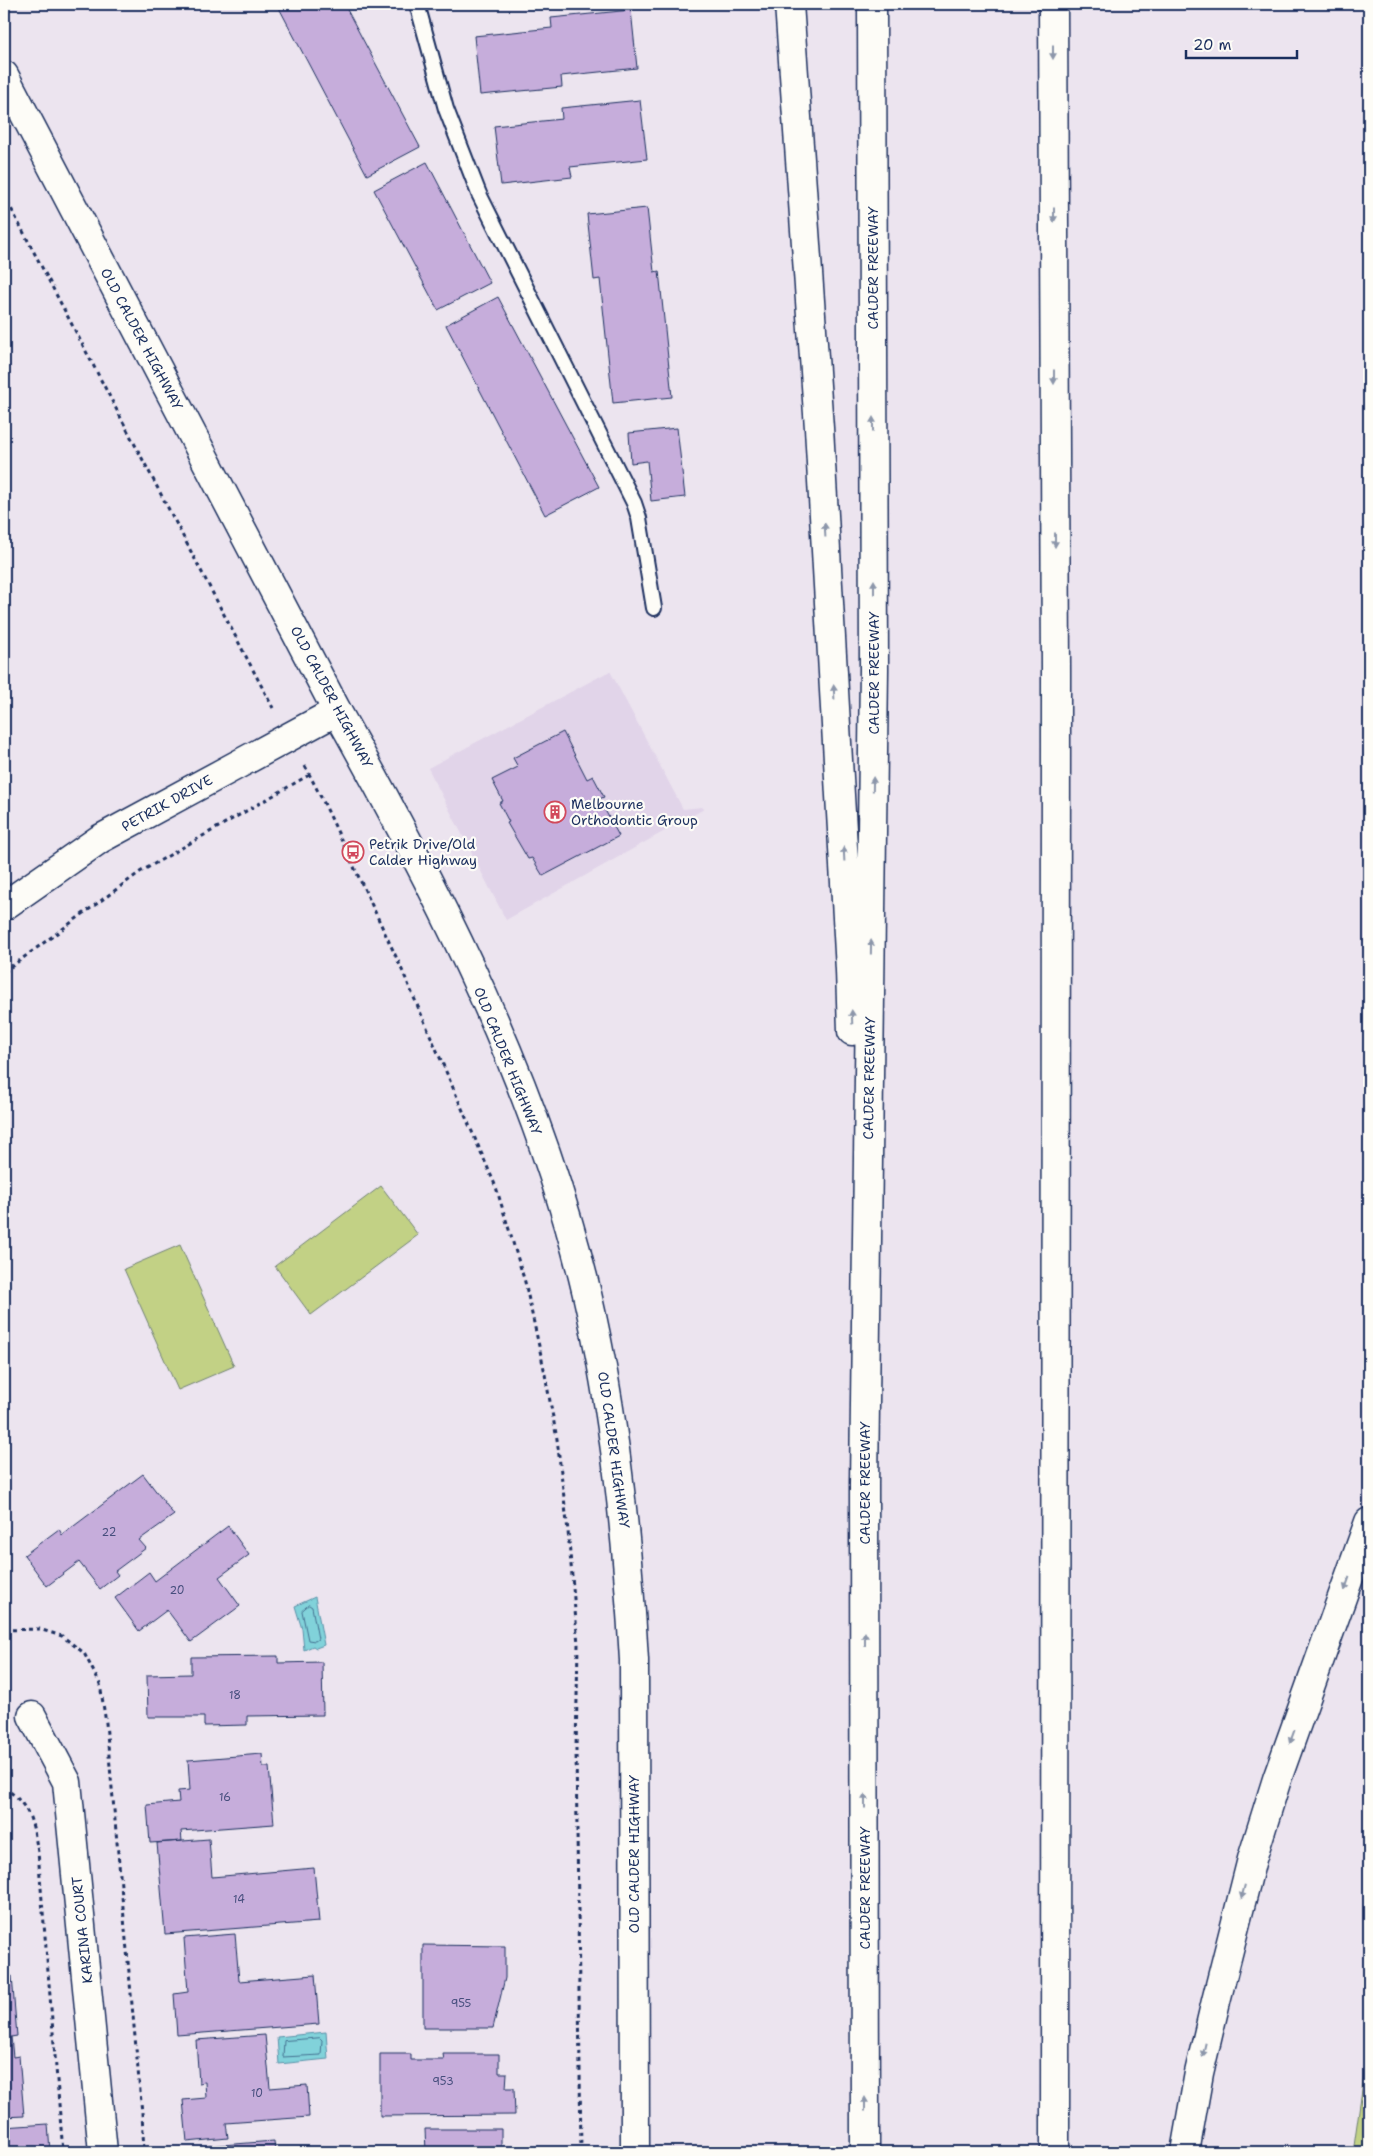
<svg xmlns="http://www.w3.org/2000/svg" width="1373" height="2156" font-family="'Shantell Sans',sans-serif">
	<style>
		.built { fill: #e1d4e9 }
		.green { fill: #c2d185; stroke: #6e8072 }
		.water { fill: #81d2da; stroke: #5891a8 }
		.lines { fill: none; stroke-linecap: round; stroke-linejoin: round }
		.shore { stroke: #447090; stroke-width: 1 }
		.building { fill: #c6addb; stroke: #1b2f5e }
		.lane-casing { stroke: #1b2f5e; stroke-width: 18 }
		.street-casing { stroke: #1b2f5e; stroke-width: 31 }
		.primary-casing { stroke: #1b2f5e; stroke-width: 31 }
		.highway-casing { stroke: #1b2f5e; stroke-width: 31 }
		.path { stroke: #1b2f5e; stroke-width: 3; stroke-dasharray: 4 4; stroke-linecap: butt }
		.lane { stroke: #fdfcf7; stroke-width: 14 }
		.street { stroke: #fdfcf7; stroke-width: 28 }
		.primary { stroke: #fdfcf7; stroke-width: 28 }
		.highway { stroke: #fdfcf7; stroke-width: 28 }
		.oneway { fill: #8c96aa }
		.labels { text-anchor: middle; stroke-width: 4.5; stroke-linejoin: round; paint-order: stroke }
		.number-label { font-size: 11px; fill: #464e7d }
		.street-label { font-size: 14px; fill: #1b2f5e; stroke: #fdfcf7 }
		.poi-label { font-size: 14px; fill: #1b2f5e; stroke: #fdfcf7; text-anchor: start }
	</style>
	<rect width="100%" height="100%" fill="#ece4ef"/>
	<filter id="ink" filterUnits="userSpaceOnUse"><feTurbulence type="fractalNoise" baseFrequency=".02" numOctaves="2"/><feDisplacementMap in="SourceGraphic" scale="10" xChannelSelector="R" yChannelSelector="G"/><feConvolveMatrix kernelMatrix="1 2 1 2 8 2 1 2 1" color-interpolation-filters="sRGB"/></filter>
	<g filter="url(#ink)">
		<path class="built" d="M 610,671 L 683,809 L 702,807 L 704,809 L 506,920 L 428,768 Z"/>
		<path class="green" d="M 381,1186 L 418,1235 L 311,1315 L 275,1266 Z
			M 180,1245 L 234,1366 L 178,1390 L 124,1269 Z
			M 1369,2041 L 1369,2152 L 1353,2152 Z"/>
		<path class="water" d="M 315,1597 L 324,1645 L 316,1648 L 313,1646 L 304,1650 L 302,1629 L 295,1606 Z
			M 326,2032 L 328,2059 L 279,2064 L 277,2037 Z"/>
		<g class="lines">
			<path class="shore" d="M 309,1605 L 312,1607 L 318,1639 L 315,1641 L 308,1640 L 302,1611 Z
				M 320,2038 L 322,2040 L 321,2055 L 283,2057 L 284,2041 Z"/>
		</g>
		<path class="building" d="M 277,4 L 344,4 L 420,147 L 367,175 Z
			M 631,10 L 637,68 L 561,76 L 562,87 L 480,95 L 474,36 L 552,28 L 551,18 Z
			M 640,100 L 647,159 L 570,167 L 572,177 L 501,185 L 494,126 L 562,119 L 561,108 Z
			M 427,162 L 490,283 L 438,310 L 374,190 Z
			M 647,208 L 654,272 L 659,271 L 672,397 L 613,403 L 600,279 L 594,280 L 587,214 Z
			M 498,297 L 599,487 L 545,515 L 446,325 Z
			M 677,428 L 685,497 L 651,501 L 647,461 L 631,463 L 629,433 Z
			M 563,732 L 587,779 L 593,776 L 604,797 L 599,799 L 619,836 L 543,876 L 532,858 L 528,859 L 507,823 L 509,822 L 499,803 L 503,801 L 492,780 L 518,767 L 513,758 Z
			M 143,1474 L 174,1515 L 139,1540 L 146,1548 L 115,1571 L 118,1575 L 100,1589 L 79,1562 L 47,1586 L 24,1555 L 59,1529 L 62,1535 Z
			M 228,1526 L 249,1555 L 219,1577 L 240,1606 L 191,1642 L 167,1610 L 139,1631 L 115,1598 L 149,1572 L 155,1581 Z
			M 278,1656 L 278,1663 L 322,1662 L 323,1715 L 247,1716 L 247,1725 L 204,1726 L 204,1717 L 148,1717 L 147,1675 L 191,1674 L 191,1657 Z
			M 262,1754 L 263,1767 L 269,1767 L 274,1824 L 181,1831 L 182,1841 L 150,1843 L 147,1805 L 179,1802 L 178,1791 L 190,1790 L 188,1760 Z
			M 209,1839 L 212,1877 L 314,1868 L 319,1922 L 165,1934 L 157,1843 Z
			M 235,1934 L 239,1981 L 315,1975 L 319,2024 L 177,2035 L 174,1994 L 188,1992 L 184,1938 Z
			M 423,1945 L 505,1946 L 505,1978 L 493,2028 L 423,2028 Z
			M 4,1976 L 12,1976 L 17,2036 L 11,2037 L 13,2057 L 19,2056 L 24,2116 L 4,2117 Z
			M 265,2035 L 270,2088 L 307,2085 L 309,2117 L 226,2123 L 228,2138 L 187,2142 L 183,2100 L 206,2098 L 205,2082 L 199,2083 L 196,2040 Z
			M 380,2054 L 411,2054 L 411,2060 L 444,2060 L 443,2054 L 499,2054 L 499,2073 L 507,2073 L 506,2088 L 514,2088 L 515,2115 L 380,2116 Z
			M 48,2124 L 50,2152 L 4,2152 L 4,2127 Z
			M 425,2129 L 501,2129 L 501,2152 L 426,2152 Z
			M 274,2141 L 275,2152 L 209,2152 L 209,2146 Z"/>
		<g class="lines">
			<g class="lane-casing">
				<path id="lane" d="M 417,4 L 446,109 L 479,194 L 634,503 L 639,518 L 654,608"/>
			</g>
			<g class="street-casing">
				<path id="street" d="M 4,906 L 100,839 L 337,711
					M 32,1716 L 67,1782 L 103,2152"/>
			</g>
			<g class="primary-casing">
				<path id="primary" d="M 4,75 L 337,711 C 440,895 539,1088 587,1294 C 615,1415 627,1537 634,1660 L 635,2152"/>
			</g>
			<g class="highway-casing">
				<path id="highway" d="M 789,4 L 819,428 L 850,970 L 852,1031
					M 1053,4 L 1056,673 L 1055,2152
					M 865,2152 L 864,1485 L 874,669 L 872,4
					M 1185,2152 L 1199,2073 L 1216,2001 L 1252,1859 L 1277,1779 L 1369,1522"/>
			</g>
			<path class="path" d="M 4,195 L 273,708
				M 305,766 L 324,803 L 399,963 L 496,1187 L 525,1282 L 544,1369 L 557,1439 L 568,1531 L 578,1644 L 576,1749 L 581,2152
				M 4,972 L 140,872 L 309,775
				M 4,1630 L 39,1629 L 62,1636 L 84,1653 L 100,1684 L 106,1723 L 142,2113 L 144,2152
				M 4,1787 C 31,1807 32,1820 38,1852 L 63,2152"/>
			<use href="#lane" class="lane"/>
			<use href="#street" class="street"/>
			<use href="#primary" class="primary"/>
			<use href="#highway" class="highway"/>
		</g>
		<defs><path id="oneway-solid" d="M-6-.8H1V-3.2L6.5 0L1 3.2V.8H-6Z" transform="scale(1.25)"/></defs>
		<g class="oneway">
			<use href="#oneway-solid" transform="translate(1053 52) rotate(90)"/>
			<use href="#oneway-solid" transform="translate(1054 215) rotate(90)"/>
			<use href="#oneway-solid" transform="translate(1054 377) rotate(90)"/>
			<use href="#oneway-solid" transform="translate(873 424) rotate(-90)"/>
			<use href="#oneway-solid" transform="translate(825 530) rotate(-93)"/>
			<use href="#oneway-solid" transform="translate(1055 540) rotate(90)"/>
			<use href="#oneway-solid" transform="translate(874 587) rotate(-90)"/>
			<use href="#oneway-solid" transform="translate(834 692) rotate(-93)"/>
			<use href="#oneway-solid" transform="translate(873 784) rotate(-89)"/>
			<use href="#oneway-solid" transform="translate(844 854) rotate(-93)"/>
			<use href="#oneway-solid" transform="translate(871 947) rotate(-89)"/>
			<use href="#oneway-solid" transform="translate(852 1017) rotate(-92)"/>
			<use href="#oneway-solid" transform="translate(1347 1584) rotate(109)"/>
			<use href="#oneway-solid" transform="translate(865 1639) rotate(-90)"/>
			<use href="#oneway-solid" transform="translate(1292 1737) rotate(110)"/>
			<use href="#oneway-solid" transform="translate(865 1801) rotate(-90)"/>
			<use href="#oneway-solid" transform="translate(1243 1892) rotate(105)"/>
			<use href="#oneway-solid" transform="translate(1204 2050) rotate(103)"/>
			<use href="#oneway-solid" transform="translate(865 2104) rotate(-90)"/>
		</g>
	</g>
	<defs>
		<g id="building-ring" transform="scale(1.125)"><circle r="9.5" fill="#fdfcf7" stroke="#d1495b" stroke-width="1.5"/><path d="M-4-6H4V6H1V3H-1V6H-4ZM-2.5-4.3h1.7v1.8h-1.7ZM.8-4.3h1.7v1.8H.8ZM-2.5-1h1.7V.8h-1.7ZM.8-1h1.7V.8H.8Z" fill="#d1495b"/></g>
		<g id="bus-ring" transform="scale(1.125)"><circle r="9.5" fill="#fdfcf7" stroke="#d1495b" stroke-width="1.5"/><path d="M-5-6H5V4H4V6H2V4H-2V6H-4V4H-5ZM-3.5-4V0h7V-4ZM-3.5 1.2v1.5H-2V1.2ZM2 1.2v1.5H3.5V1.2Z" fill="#d1495b"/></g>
	</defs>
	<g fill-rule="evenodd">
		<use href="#building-ring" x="555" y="812"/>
		<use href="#bus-ring" x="353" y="852"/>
	</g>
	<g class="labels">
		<g class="number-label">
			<text x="109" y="1536">22</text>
			<text x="177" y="1594">20</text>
			<text x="235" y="1699">18</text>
			<text x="225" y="1801">16</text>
			<text x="239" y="1903">14</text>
			<text x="461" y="2007">955</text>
			<text x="443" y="2085">953</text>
			<text x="257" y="2097">10</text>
		</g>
		<g class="street-label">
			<text transform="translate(873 268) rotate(-90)" y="5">CALDER FREEWAY</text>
			<text transform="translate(142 339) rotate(62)" y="5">OLD CALDER HIGHWAY</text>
			<text transform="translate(874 673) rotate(-90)" y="5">CALDER FREEWAY</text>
			<text transform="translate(332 697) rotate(62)" y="5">OLD CALDER HIGHWAY</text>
			<text transform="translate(167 803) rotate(-29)" y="5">PETRIK DRIVE</text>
			<text transform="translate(508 1061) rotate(68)" y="5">OLD CALDER HIGHWAY</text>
			<text transform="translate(869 1078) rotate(-89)" y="5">CALDER FREEWAY</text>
			<text transform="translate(614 1450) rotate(82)" y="5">OLD CALDER HIGHWAY</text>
			<text transform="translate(865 1483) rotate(-90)" y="5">CALDER FREEWAY</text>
			<text transform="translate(634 1854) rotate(-90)" y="5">OLD CALDER HIGHWAY</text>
			<text transform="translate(865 1888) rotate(-90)" y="5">CALDER FREEWAY</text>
			<text transform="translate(82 1930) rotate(-96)" y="5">KARINA COURT</text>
		</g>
		<g class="poi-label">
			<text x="571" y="809">Melbourne<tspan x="571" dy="16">Orthodontic Group</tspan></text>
			<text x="369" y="849">Petrik Drive/Old<tspan x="369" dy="16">Calder Highway</tspan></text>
		</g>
	</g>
	<rect width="1373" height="2156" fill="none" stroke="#fdfcf7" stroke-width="20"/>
	<rect x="10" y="10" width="1353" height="2136" fill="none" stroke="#1b2f5e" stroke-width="2" filter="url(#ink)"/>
	<path d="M1186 50v8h111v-8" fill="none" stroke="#1b2f5e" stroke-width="2.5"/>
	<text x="1193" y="50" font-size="15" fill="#1b2f5e" stroke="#fdfcf7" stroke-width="4" paint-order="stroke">20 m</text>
</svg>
